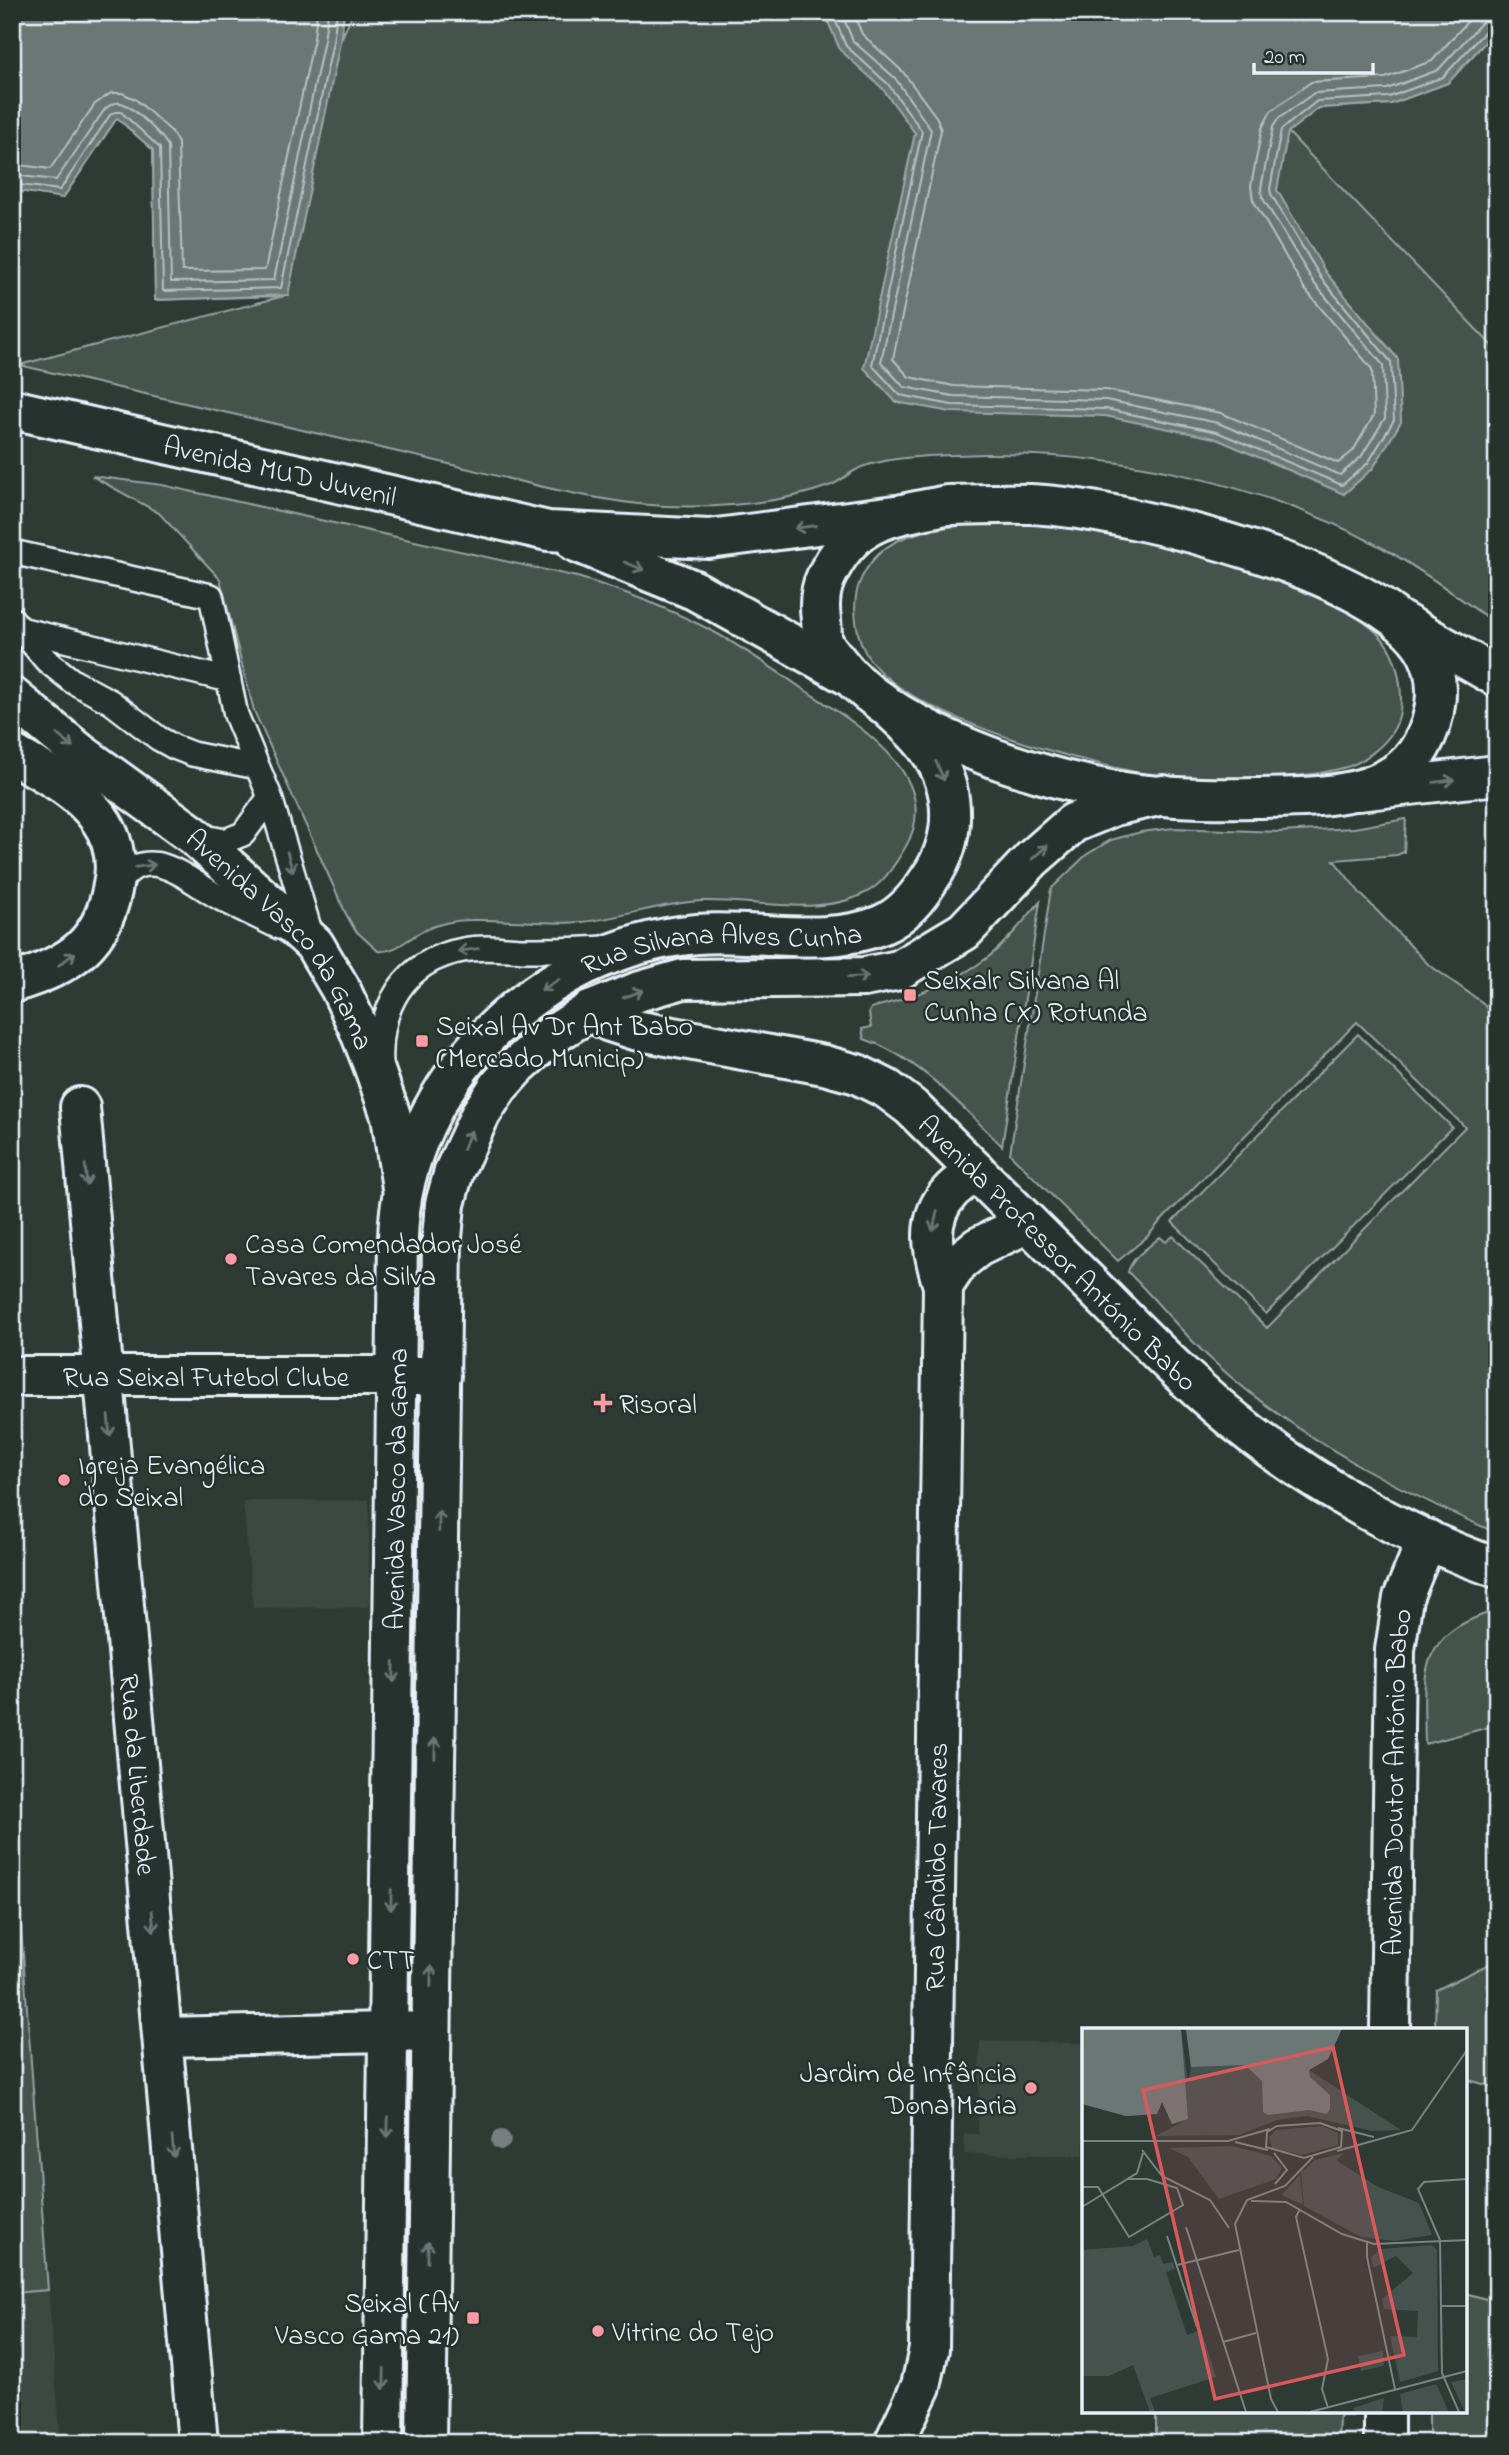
<svg xmlns="http://www.w3.org/2000/svg" width="1509" height="2455" font-family="'Indie Flower',sans-serif">
	<style>
		.built { fill: #3b4843 }
		.green { fill: #45524e; stroke: #96a2a3; stroke-width: 2 }
		.water { fill: #6b7775; stroke: #9da8a9; stroke-width: 2 }
		.lines { fill: none; stroke-linecap: round; stroke-linejoin: round }
		.shore { stroke: #b6c0c4; stroke-width: 2 }
		.service-casing { stroke: #e8f1f8; stroke-width: 28 }
		.minor-casing { stroke: #e8f1f8; stroke-width: 44 }
		.tertiary-casing { stroke: #e8f1f8; stroke-width: 44 }
		.primary-casing { stroke: #e8f1f8; stroke-width: 44 }
		.service { stroke: #26332d; stroke-width: 23 }
		.minor { stroke: #26332d; stroke-width: 38 }
		.tertiary { stroke: #26332d; stroke-width: 38 }
		.primary { stroke: #26332d; stroke-width: 38 }
		.tree { fill: #75807f }
		.oneway { stroke: #6a7674 }
		.poi-dot { fill: #ff9aa2; stroke: #26332d; stroke-width: 2.5 }
		.labels { text-anchor: middle; stroke-width: 5; stroke-linejoin: round; paint-order: stroke }
		.street-label { font-size: 28px; fill: #e8f1f8; stroke: #26332d }
		.poi-label { font-size: 28px; fill: #e8f1f8; stroke: #26332d; text-anchor: start }
		.inset-road { fill: none; stroke: #788483; stroke-width: 2 }
		.view { fill: #da5a5c; fill-opacity: 0.15; stroke: #da5a5c; stroke-width: 3.5 }
		.inset-edge { fill: none; stroke: #e8f1f8; stroke-width: 3.5 }
	</style>
	<rect width="100%" height="100%" fill="#2e3b35"/>
	<filter id="ink" filterUnits="userSpaceOnUse"><feTurbulence type="fractalNoise" baseFrequency=".0143" numOctaves="2"/><feDisplacementMap in="SourceGraphic" scale="14" xChannelSelector="R" yChannelSelector="G"/><feConvolveMatrix kernelMatrix="1 2 1 2 8 2 1 2 1" color-interpolation-filters="sRGB"/></filter>
	<g filter="url(#ink)">
		<path class="built" d="M 1497,30 L 1497,351 L 1288,132 L 1319,108 L 1391,104 L 1448,83 Z
			M 369,1500 L 369,1607 L 253,1608 L 243,1501 Z
			M 980,2041 L 1084,2043 L 1084,2156 L 964,2154 L 965,2134 L 978,2134 Z
			M 48,2290 L 61,2443 L 12,2443 L 12,2293 Z"/>
		<path class="green" d="M 12,12 L 344,12 L 341,40 L 353,12 L 1497,12 L 1497,29 L 1448,83 L 1391,104 L 1319,108 L 1288,132 L 1497,351 L 1497,624 C 1458,598 1422,569 1381,547 C 1262,483 1119,453 985,454 C 952,455 918,455 885,461 C 876,463 863,465 856,470 C 846,475 840,482 829,486 C 774,506 697,510 638,504 C 562,495 486,472 411,455 C 280,425 150,395 19,365 L 284,296 L 155,300 L 153,150 L 117,118 L 63,198 L 12,190 Z
			M 92,476 L 162,485 L 577,577 C 625,591 670,609 714,632 C 745,649 774,669 803,689 C 852,721 948,776 905,848 C 894,866 883,885 863,894 C 818,917 751,899 701,901 C 661,903 622,918 582,922 C 545,925 508,919 471,920 C 456,920 438,924 425,930 C 409,937 396,953 378,951 L 355,930 L 346,914 L 254,711 L 220,579 L 159,513 Z
			M 968,525 C 1007,526 1048,523 1087,527 C 1142,533 1194,552 1246,569 C 1288,584 1343,601 1376,632 C 1389,644 1396,661 1399,678 C 1402,694 1402,714 1394,729 C 1385,746 1361,764 1343,768 C 1313,776 1281,777 1251,779 C 1229,780 1207,783 1185,782 C 1170,781 1154,776 1140,773 C 1070,759 912,717 870,660 C 856,641 851,606 859,584 C 878,535 922,530 968,525 Z
			M 1406,819 L 1404,852 L 1397,855 L 1334,860 L 1360,893 L 1428,964 L 1483,1003 L 1497,1024 L 1497,1533 C 1396,1489 1295,1437 1213,1361 C 1183,1334 1157,1301 1128,1272 C 1132,1257 1149,1247 1160,1237 L 1166,1242 L 1173,1236 L 1267,1328 L 1465,1127 L 1357,1022 L 1158,1224 L 1148,1236 L 1118,1261 L 1010,1154 L 1051,889 L 1086,855 L 1111,840 L 1141,832 L 1174,828 L 1279,832 L 1354,828 Z
			M 1040,902 L 1002,1146 C 961,1106 920,1058 864,1039 L 862,1029 L 871,1027 L 869,1013 L 871,1008 C 911,998 954,983 987,958 C 1007,943 1024,920 1040,902 Z
			M 1358,1034 L 1452,1127 L 1266,1314 L 1172,1222 Z
			M 1491,1612 L 1497,1612 L 1497,1725 L 1425,1744 C 1424,1677 1415,1636 1491,1612 Z
			M 20,1914 L 48,2290 L 12,2293 L 12,1915 Z
			M 1497,1960 L 1497,2088 L 1465,2079 L 1465,2030 L 1435,2030 L 1436,1990 Z
			M 1465,2293 L 1497,2302 L 1497,2443 L 1429,2443 L 1429,2411 L 1465,2411 Z
			M 1156,2411 L 1352,2411 L 1352,2416 L 1339,2416 L 1338,2443 L 1156,2443 Z"/>
		<path class="water" d="M 12,12 L 344,12 L 340,43 L 288,295 L 155,300 L 153,150 L 117,118 L 63,198 L 12,190 Z
			M 824,12 L 1497,12 L 1497,29 L 1448,83 L 1391,104 L 1319,108 L 1288,132 L 1277,190 L 1326,273 L 1398,359 L 1401,422 L 1373,468 L 1344,494 L 1214,438 L 1105,416 L 951,412 L 896,402 L 864,368 L 915,133 L 882,88 L 840,50 Z"/>
		<g class="lines">
			<path class="shore" d="M 832,12 L 846,46 L 888,84 L 922,131 L 872,365 L 900,395 L 952,405 L 1106,409 L 1217,432 L 1342,485 L 1368,463 L 1394,420 L 1391,362 L 1321,278 L 1271,194 L 1270,189 L 1281,130 L 1317,101 L 1389,97 L 1443,77 L 1489,27 L 1497,25
				M 841,12 L 853,41 L 895,78 L 931,130 L 881,362 L 904,387 L 953,396 L 1106,400 L 1218,423 L 1340,475 L 1361,457 L 1385,418 L 1383,365 L 1314,283 L 1262,197 L 1261,188 L 1273,127 L 1278,119 L 1314,93 L 1387,89 L 1438,70 L 1483,21 L 1497,16
				M 853,12 L 862,34 L 903,72 L 937,118 L 941,130 L 893,359 L 909,377 L 954,386 L 1106,390 L 1221,413 L 1338,463 L 1353,451 L 1374,415 L 1372,369 L 1304,288 L 1253,200 L 1251,186 L 1262,128 L 1271,111 L 1311,82 L 1385,78 L 1432,61 L 1476,12
				M 12,164 L 50,169 L 95,104 L 111,93 L 122,93 L 135,99 L 171,131 L 178,143 L 182,271 L 265,270 L 314,38 L 317,12
				M 12,175 L 56,180 L 105,109 C 110,105 114,102 121,103 C 131,105 163,136 168,146 L 171,282 L 274,280 L 324,40 L 328,12
				M 12,184 L 60,190 L 110,115 L 115,112 L 121,112 L 160,148 L 163,291 L 281,288 L 333,42 L 337,12"/>
			<g class="service-casing">
				<path id="service" d="M 12,552 L 211,596 L 236,715 L 270,797 L 312,938
					M 12,619 L 46,660 L 72,681 L 111,702 L 158,738 L 174,747 L 192,754 L 257,767
					M 20,629 L 229,680
					M 199,836 L 225,841 L 243,834 L 270,797
					M 115,889 C 144,837 186,879 220,898 C 239,908 259,917 279,927
					M 381,1065 C 378,1008 403,961 463,950 C 483,946 503,949 523,950 C 550,950 577,950 604,948"/>
			</g>
			<g class="minor-casing">
				<g id="minor">
					<path id="s1" d="M 12,697 L 80,753 L 193,835 L 314,944 L 340,988 L 358,1027 L 373,1065 L 391,1116 L 402,1188"/>
					<path d="M 12,754 C 43,772 77,788 99,818 C 112,836 117,857 114,879 C 105,944 71,965 12,983"/>
					<path id="s2" d="M 590,1011 L 610,1022 L 635,1030 L 824,1065 L 857,1074 L 887,1089 L 911,1107 C 972,1167 1032,1227 1092,1286 C 1143,1337 1194,1390 1251,1434 C 1324,1490 1410,1538 1497,1568"/>
					<path id="s3" d="M 80,1107 L 198,2443"/>
					<path d="M 943,1286 L 959,1262 L 978,1247 L 1028,1223"/>
					<path id="s4" d="M 12,1376 L 441,1376"/>
					<path id="s5" d="M 1390,2030 L 1395,1650 L 1403,1598 L 1427,1539"/>
					<path d="M 163,2037 L 430,2031"/>
					<path id="s6" d="M 894,2443 L 921,2386 L 929,2349 L 943,1286 C 933,1254 924,1220 950,1192 C 957,1184 968,1178 976,1171"/>
					<path d="M 1384,2443 L 1384,2411"/>
				</g>
			</g>
			<g class="tertiary-casing">
				<g id="tertiary">
					<path id="s7" d="M 12,409 L 548,531 L 709,539 L 895,515"/>
					<path d="M 576,542 L 694,590 L 849,676"/>
					<path d="M 1402,622 L 1497,677"/>
					<path d="M 1358,791 L 1497,775"/>
				</g>
			</g>
			<g class="primary-casing">
				<g id="primary">
					<path d="M 947,505 C 979,505 1013,502 1045,505 C 1132,512 1385,571 1427,653 C 1442,682 1437,718 1421,746 C 1391,800 1312,797 1258,798 C 1204,799 1148,798 1095,787 C 1018,772 884,725 837,661 C 833,655 826,649 824,643 C 821,637 822,627 821,620 C 819,606 820,590 826,577 C 854,518 888,517 947,505 Z"/>
					<path id="s8" d="M 383,2443 L 398,1238 C 402,1081 542,947 697,934 C 757,929 824,948 881,925 C 903,916 918,897 930,878 C 957,839 957,789 929,750 C 916,731 897,716 881,701"/>
					<path d="M 426,2443 L 442,1238 L 445,1204 L 454,1171 L 481,1113 L 499,1086 L 517,1066 L 551,1036 L 590,1011 L 637,992 L 683,979 L 864,977 L 899,970 L 964,931 L 1032,859 L 1073,823 L 1114,806 L 1163,795"/>
				</g>
			</g>
			<use href="#service" class="service"/>
			<use href="#minor" class="minor"/>
			<use href="#tertiary" class="tertiary"/>
			<use href="#primary" class="primary"/>
		</g>
		<circle class="tree" cx="501" cy="2140" r="10"/>
		<defs><path id="oneway-shaft" d="M-6 0H5M1.5-3L5.5 0L1.5 3" fill="none" stroke-width="1.6" stroke-linecap="round" stroke-linejoin="round" transform="scale(1.75)"/></defs>
		<g class="oneway">
			<use href="#oneway-shaft" transform="translate(805 527) rotate(173)"/>
			<use href="#oneway-shaft" transform="translate(634 566) rotate(22)"/>
			<use href="#oneway-shaft" transform="translate(65 741) rotate(40)"/>
			<use href="#oneway-shaft" transform="translate(940 771) rotate(67)"/>
			<use href="#oneway-shaft" transform="translate(1444 781) rotate(-7)"/>
			<use href="#oneway-shaft" transform="translate(1040 852) rotate(-42)"/>
			<use href="#oneway-shaft" transform="translate(290 862) rotate(74)"/>
			<use href="#oneway-shaft" transform="translate(145 866) rotate(-7)"/>
			<use href="#oneway-shaft" transform="translate(468 950) rotate(172)"/>
			<use href="#oneway-shaft" transform="translate(67 959) rotate(-37)"/>
			<use href="#oneway-shaft" transform="translate(858 977) rotate(-3)"/>
			<use href="#oneway-shaft" transform="translate(550 985) rotate(148)"/>
			<use href="#oneway-shaft" transform="translate(633 994) rotate(-20)"/>
			<use href="#oneway-shaft" transform="translate(467 1140) rotate(-66)"/>
			<use href="#oneway-shaft" transform="translate(86 1175) rotate(85)"/>
			<use href="#oneway-shaft" transform="translate(935 1221) rotate(102)"/>
			<use href="#oneway-shaft" transform="translate(109 1426) rotate(85)"/>
			<use href="#oneway-shaft" transform="translate(439 1521) rotate(-89)"/>
			<use href="#oneway-shaft" transform="translate(394 1672) rotate(91)"/>
			<use href="#oneway-shaft" transform="translate(435 1748) rotate(-89)"/>
			<use href="#oneway-shaft" transform="translate(391 1900) rotate(91)"/>
			<use href="#oneway-shaft" transform="translate(153 1921) rotate(85)"/>
			<use href="#oneway-shaft" transform="translate(431 1976) rotate(-89)"/>
			<use href="#oneway-shaft" transform="translate(388 2127) rotate(91)"/>
			<use href="#oneway-shaft" transform="translate(173 2147) rotate(85)"/>
			<use href="#oneway-shaft" transform="translate(428 2252) rotate(-89)"/>
			<use href="#oneway-shaft" transform="translate(384 2379) rotate(91)"/>
		</g>
	</g>
	<g class="poi-dot">
		<rect x="903" y="988" width="14" height="14" rx="3.5"/>
		<rect x="415" y="1034" width="14" height="14" rx="3.5"/>
		<circle cx="231" cy="1259" r="7"/>
		<path d="M599.5 1392.5h7v7h7v7h-7v7h-7v-7h-7v-7h7z"/>
		<circle cx="64" cy="1480" r="7"/>
		<circle cx="353" cy="1959" r="7"/>
		<circle cx="1031" cy="2088" r="7"/>
		<rect x="466" y="2311" width="14" height="14" rx="3.5"/>
		<circle cx="598" cy="2331" r="7"/>
	</g>
	<g class="labels">
		<g class="street-label">
			<text dy="10" stroke="none"><textPath href="#s7" startOffset="275">Avenida MUD Juvenil</textPath></text>
			<text dy="10" stroke="none"><textPath href="#s1" startOffset="366">Avenida Vasco da Gama</textPath></text>
			<text dy="10" stroke="none"><textPath href="#s8" startOffset="1692">Rua Silvana Alves Cunha</textPath></text>
			<text dy="10" stroke="none"><textPath href="#s2" startOffset="546">Avenida Professor António Babo</textPath></text>
			<text dy="10" stroke="none"><textPath href="#s4" startOffset="194">Rua Seixal Futebol Clube</textPath></text>
			<text dy="10" stroke="none"><textPath href="#s8" startOffset="954">Avenida Vasco da Gama</textPath></text>
			<text dy="10" stroke="none"><textPath href="#s3" startOffset="670">Rua da Liberdade</textPath></text>
			<text dy="10" stroke="none"><textPath href="#s5" startOffset="248">Avenida Doutor António Babo</textPath></text>
			<text dy="10" stroke="none"><textPath href="#s6" startOffset="583">Rua Cândido Tavares</textPath></text>
		</g>
		<g class="poi-label">
			<text x="924" y="989">Seixalr Silvana Al<tspan x="924" dy="32">Cunha (X) Rotunda</tspan></text>
			<text x="436" y="1035">Seixal Av Dr Ant Babo<tspan x="436" dy="32">(Mercado Municip)</tspan></text>
			<text x="245" y="1253">Casa Comendador José<tspan x="245" dy="32">Tavares da Silva</tspan></text>
			<text x="619" y="1413">Risoral</text>
			<text x="78" y="1474">Igreja Evangélica<tspan x="78" dy="32">do Seixal</tspan></text>
			<text x="367" y="1969">CTT</text>
			<text x="1017" y="2082" text-anchor="end">Jardim de Infância<tspan x="1017" dy="32">Dona Maria</tspan></text>
			<text x="459" y="2312" text-anchor="end">Seixal (Av<tspan x="459" dy="32">Vasco Gama 21)</tspan></text>
			<text x="612" y="2341">Vitrine do Tejo</text>
		</g>
	</g>
	<g transform="translate(1082 2028)">
		<rect width="385" height="385" fill="#2e3b35"/>
		<path d="M 0,1 L 99,1 L 106,55 L 109,39 L 104,1 L 260,1 L 246,31 L 227,42 L 319,102 L 290,103 L 225,88 L 195,92 L 157,107 L 74,108 L 102,93 L 90,96 L 80,74 L 75,86 L 44,88 L 0,76 ZM 240,98 L 256,105 L 256,117 L 220,127 L 190,120 L 187,109 L 194,102 ZM 151,118 L 189,128 L 200,140 L 194,151 L 137,171 L 106,129 L 87,120 ZM 262,125 L 255,132 L 258,135 L 296,159 L 337,175 L 350,207 L 312,213 L 279,209 L 222,178 L 219,144 L 233,132 ZM 218,146 L 221,177 L 200,167 ZM 65,211 L 72,229 L 78,227 L 81,236 L 91,234 L 93,241 L 84,244 L 105,307 L 119,302 L 134,349 L 68,370 L 73,384 L 68,384 L 51,337 L 27,348 L 1,348 L 0,342 L 0,222 L 51,218 ZM 350,217 L 355,222 L 356,343 L 318,354 L 308,308 L 335,309 L 336,283 L 302,281 L 300,271 L 331,245 L 314,228 L 291,240 L 289,229 L 299,221 ZM 301,323 L 302,338 L 279,343 L 276,328 ZM 385,351 L 385,384 L 383,384 L 369,354 ZM 354,356 L 367,384 L 321,384 L 318,366 ZM 302,370 L 300,384 L 273,384 L 271,380 Z" fill="#45524e"/>
		<path d="M 0,1 L 99,1 L 106,91 L 90,96 L 80,74 L 75,86 L 44,88 L 0,76 ZM 104,1 L 260,1 L 246,31 L 227,42 L 228,49 L 248,67 L 248,81 L 245,86 L 227,82 L 186,87 L 181,84 L 180,53 L 163,37 L 109,39 Z" fill="#6b7775"/>
		<path class="inset-road" d="M 238,95 L 260,103 L 259,119 L 222,130 L 184,119 L 185,104 L 195,98 ZM 256,100 L 292,109M 0,113 L 146,113 L 188,101M 153,114 L 186,122M 60,122 L 80,148 L 128,172 L 147,200M 255,123 L 330,102 L 385,22M 192,125 L 205,142 L 193,156M 0,159 L 16,159 L 47,209 L 101,177 L 95,160 L 65,151 L 46,151M 169,173 L 204,174 L 260,206 L 292,216 L 385,212M 0,179 L 55,145 L 61,125M 218,181 L 214,189 L 246,331 L 240,361 L 246,380M 104,199 L 164,384M 85,208 L 115,299M 285,214 L 285,229 L 313,361M 95,237 L 157,222M 359,278 L 385,278M 141,314 L 174,305M 196,384 L 189,371 L 153,196 L 165,172 L 203,158 L 231,129M 228,384 L 385,343M 377,384 L 360,345 L 358,212 L 336,161 L 342,154 L 385,151"/>
		<path class="view" d="M 251,19 L 322,327 L 133,371 L 61,62 Z"/>
		<rect width="385" height="385" class="inset-edge"/>
	</g>
	<rect width="1509" height="2455" fill="none" stroke="#26332d" stroke-width="42"/>
	<rect x="21" y="21" width="1467" height="2413" fill="none" stroke="#e8f1f8" stroke-width="2.5" filter="url(#ink)"/>
	<path d="M1254 63v10h119v-10" fill="none" stroke="#e8f1f8" stroke-width="3.5"/>
	<text x="1264" y="63" font-size="21" fill="#e8f1f8" stroke="#26332d" stroke-width="5" paint-order="stroke">20 m</text>
</svg>
